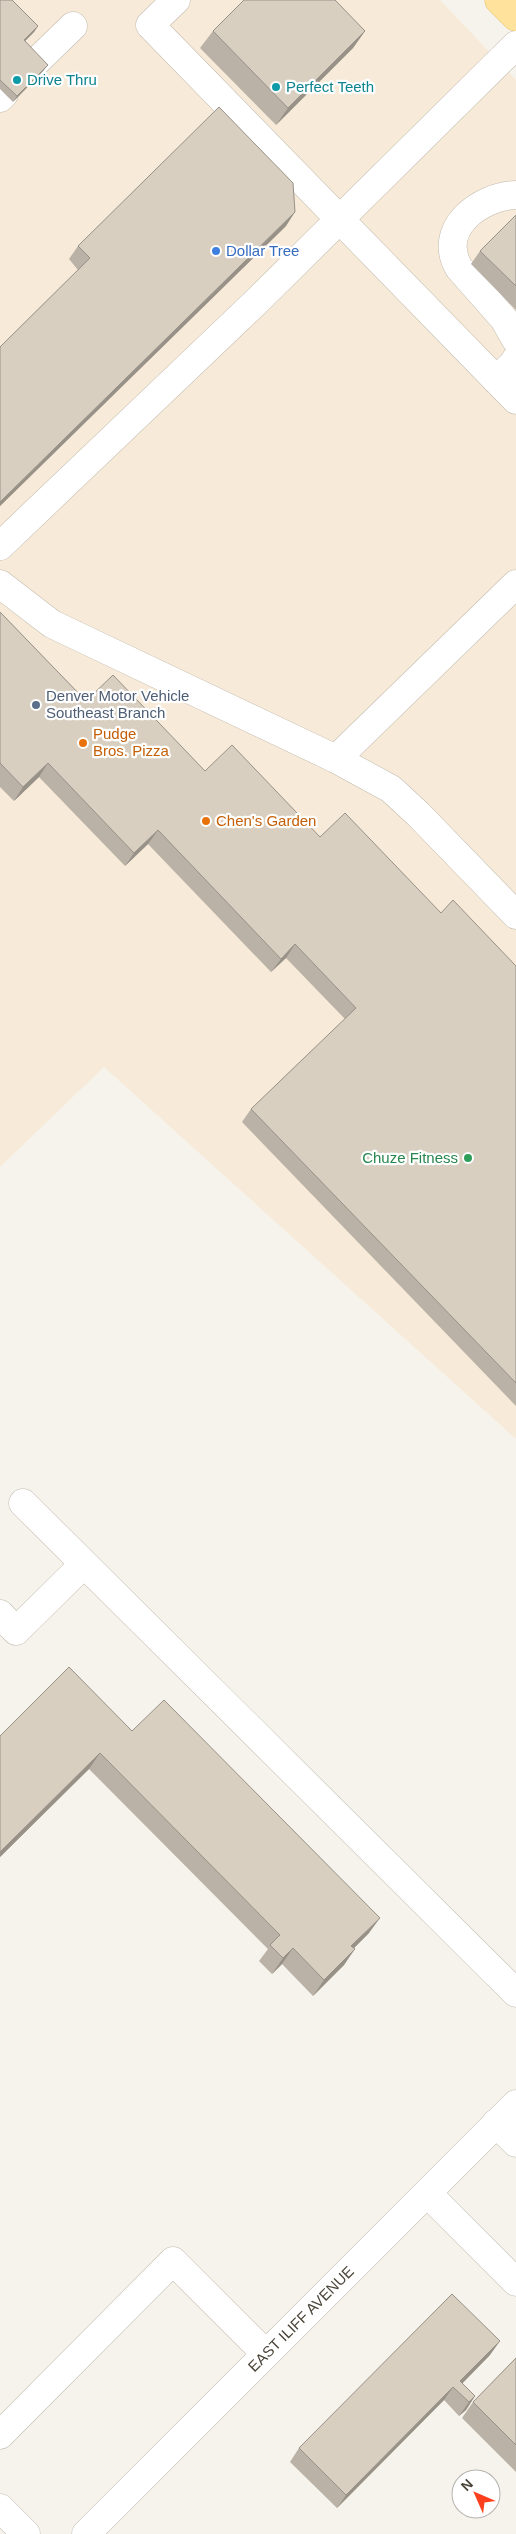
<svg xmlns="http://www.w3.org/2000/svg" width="516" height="2534" font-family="Helvetica,sans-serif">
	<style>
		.commercial { fill: #f7ead8 }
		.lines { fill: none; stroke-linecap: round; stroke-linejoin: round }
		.minor-casing { stroke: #c2bbae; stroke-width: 29 }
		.major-casing { stroke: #e6c16a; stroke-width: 29 }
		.minor { stroke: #fff; stroke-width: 28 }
		.major { stroke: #ffe39c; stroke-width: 28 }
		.wall { fill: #bab2a6 }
		.shaded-wall { fill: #979187 }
		.building { fill: #d8cfc1; stroke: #979187 }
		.culture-dot { fill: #0f9aa8; stroke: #fff; stroke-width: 2 }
		.shop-dot { fill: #3f7fe0; stroke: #fff; stroke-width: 2 }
		.service-dot { fill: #5c6f8a; stroke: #fff; stroke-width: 2 }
		.food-dot { fill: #e8710a; stroke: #fff; stroke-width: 2 }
		.leisure-dot { fill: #2e9e5b; stroke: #fff; stroke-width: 2 }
		.labels { text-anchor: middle; stroke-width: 4.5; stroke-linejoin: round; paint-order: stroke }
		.culture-label { font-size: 15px; fill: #0d838f; stroke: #fff; text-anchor: start }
		.shop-label { font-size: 15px; fill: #366cbe; stroke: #fff; text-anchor: start }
		.service-label { font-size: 15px; fill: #4e5e75; stroke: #fff; text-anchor: start }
		.food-label { font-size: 15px; fill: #c56008; stroke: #fff; text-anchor: start }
		.leisure-label { font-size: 15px; fill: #27864d; stroke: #fff; text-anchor: end }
		.street-label { font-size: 15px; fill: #4b4439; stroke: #fff }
	</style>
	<rect width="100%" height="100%" fill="#f6f3ec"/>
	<path class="commercial" d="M 0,0 L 440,0 L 516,80 L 516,1439 L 104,1067 L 0,1167 Z"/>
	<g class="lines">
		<g class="minor-casing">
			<path id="minor" d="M 176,0 L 150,25 L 516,400
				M 36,62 L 73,26
				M 0,98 L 4,94
				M 516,195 C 480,196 436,229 459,268 L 504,319 L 516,340
				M 496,380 L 512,365 L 516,359
				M 0,546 L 256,302 L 516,45
				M 0,584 L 52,624 L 336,759 L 391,789 L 418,814 L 516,915
				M 336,759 L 516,584
				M 23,1503 L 516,1993
				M 0,1614 L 16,1631 L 84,1564
				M 496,2123 L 516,2143
				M 427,2193 L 516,2282
				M 0,2435 L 173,2261 L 266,2354
				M 0,2508 L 26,2534
				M 86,2534 L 516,2104"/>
		</g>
		<g class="major-casing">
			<path id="major" d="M 499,0 L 516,17"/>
		</g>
		<use href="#minor" class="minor"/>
		<use href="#major" class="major"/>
	</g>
	<path class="wall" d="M 0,0 L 38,26 L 34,32 L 25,41 L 44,70 L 13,102 L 0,89 Z
		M 213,31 L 365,31 L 353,48 L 276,125 L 200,48 Z
		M 516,215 L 516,310 L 471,264 L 480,251 Z
		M 286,226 L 0,506 L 0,347 L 78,270 L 69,259 L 78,246 Z
		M 0,612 L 86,701 L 205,771 L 320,837 L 441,913 L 516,966 L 516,1406 L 242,1122 L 251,1109 L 345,1019 L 286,958 L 271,972 L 148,844 L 125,866 L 39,777 L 14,801 L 0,787 Z
		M 132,1731 L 369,1933 L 354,1948 L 344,1965 L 313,1996 L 282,1964 L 272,1974 L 259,1961 L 268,1949 L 89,1769 L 0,1857 L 0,1736 Z
		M 490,2355 L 462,2383 L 475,2396 L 466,2410 L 459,2416 L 444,2400 L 337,2508 L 290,2462 L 299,2448 Z
		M 516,2358 L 516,2472 L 462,2418 L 473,2402 Z"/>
	<path class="shaded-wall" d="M 38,26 L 34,32 L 20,46 L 24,40 Z
		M 365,31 L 353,48 L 276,125 L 288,108 Z
		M 48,65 L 44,70 L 13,102 L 17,96 Z
		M 295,212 L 286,226 L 0,506 L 0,502 Z
		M 48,763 L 39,777 L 14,801 L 23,787 Z
		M 158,830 L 148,844 L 125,866 L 134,853 Z
		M 295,944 L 286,958 L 271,972 L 281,959 Z
		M 100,1753 L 89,1769 L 0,1857 L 0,1852 Z
		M 380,1918 L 369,1933 L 340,1962 L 351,1946 Z
		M 293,1948 L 282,1964 L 272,1974 L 283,1958 Z
		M 355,1949 L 344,1965 L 313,1996 L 324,1980 Z
		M 500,2341 L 490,2355 L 456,2390 L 460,2381 Z
		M 453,2387 L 444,2400 L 337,2508 L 346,2495 Z
		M 475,2396 L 466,2410 L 459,2416 L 469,2402 Z"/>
	<path class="building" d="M 0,0 L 12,0 L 38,26 L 24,40 L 48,65 L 17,96 L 0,80 Z
		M 244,0 L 335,0 L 365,31 L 288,108 L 213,31 Z
		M 219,107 L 293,183 L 295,212 L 0,502 L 0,347 L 90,258 L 78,246 Z
		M 516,215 L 516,286 L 480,251 Z
		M 0,612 L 86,701 L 113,675 L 205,771 L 232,745 L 320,837 L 345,813 L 441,913 L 453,900 L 516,966 L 516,1383 L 251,1109 L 356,1008 L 295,944 L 281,959 L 158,830 L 134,853 L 48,763 L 23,787 L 0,763 Z
		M 69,1667 L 132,1731 L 164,1700 L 380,1918 L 351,1946 L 355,1949 L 324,1980 L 293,1948 L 283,1958 L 270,1945 L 280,1935 L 100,1753 L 0,1852 L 0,1736 Z
		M 452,2294 L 500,2341 L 460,2381 L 475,2396 L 469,2402 L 453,2387 L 346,2495 L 299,2448 Z
		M 516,2358 L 516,2445 L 473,2402 Z"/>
	<g class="culture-dot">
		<circle cx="17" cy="80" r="5"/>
		<circle cx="276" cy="87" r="5"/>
	</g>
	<circle class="shop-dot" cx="216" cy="251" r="5"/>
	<circle class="service-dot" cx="36" cy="705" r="5"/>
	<g class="food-dot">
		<circle cx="83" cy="743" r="5"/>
		<circle cx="206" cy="821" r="5"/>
	</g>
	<circle class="leisure-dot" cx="468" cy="1158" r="5"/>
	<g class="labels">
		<g class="culture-label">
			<text x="27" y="85">Drive Thru</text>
			<text x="286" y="92">Perfect Teeth</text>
		</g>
		<g class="shop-label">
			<text x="226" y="256">Dollar Tree</text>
		</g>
		<g class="service-label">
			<text x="46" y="701">Denver Motor Vehicle<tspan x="46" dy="17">Southeast Branch</tspan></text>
		</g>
		<g class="food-label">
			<text x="93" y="739">Pudge<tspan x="93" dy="17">Bros. Pizza</tspan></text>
			<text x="216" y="826">Chen's Garden</text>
		</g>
		<g class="leisure-label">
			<text x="458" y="1163">Chuze Fitness</text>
		</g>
		<g class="street-label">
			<text transform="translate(301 2319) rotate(-45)" y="5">EAST ILIFF AVENUE</text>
		</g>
	</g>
	<g transform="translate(476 2494) rotate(315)"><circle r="24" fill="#ffffff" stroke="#b7b4b0"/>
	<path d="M0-4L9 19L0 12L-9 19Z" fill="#fc3f1d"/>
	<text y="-8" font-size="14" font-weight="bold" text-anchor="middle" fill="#4b4439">N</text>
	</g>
</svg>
